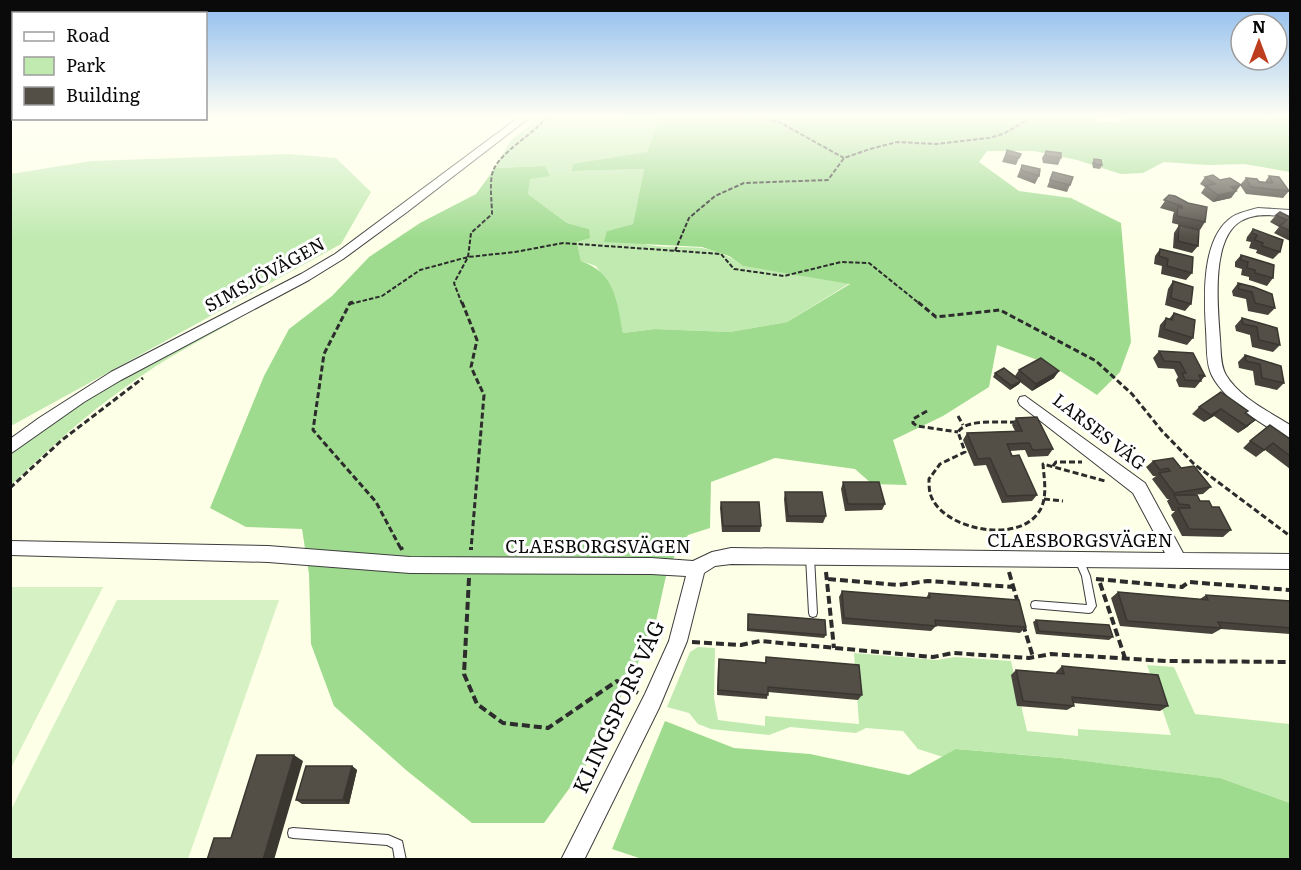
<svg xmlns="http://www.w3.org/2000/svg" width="1301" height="870" font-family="Literata,serif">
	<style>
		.green { fill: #c1eab1 }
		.forest { fill: #9fdb8f }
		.pitch { fill: #d6f1c3 }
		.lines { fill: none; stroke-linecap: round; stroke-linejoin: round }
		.service-casing { stroke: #3d3d3d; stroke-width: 2 }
		.minor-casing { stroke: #3d3d3d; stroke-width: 2 }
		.path-far2 { stroke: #2c2c2c; stroke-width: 2; stroke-dasharray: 4.5 2; stroke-linecap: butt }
		.path-far1 { stroke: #2c2c2c; stroke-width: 3; stroke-dasharray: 6 3; stroke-linecap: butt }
		.path { stroke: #2c2c2c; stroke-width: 4; stroke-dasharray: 8 4; stroke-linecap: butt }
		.service { fill: #fff; fill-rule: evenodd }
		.minor { fill: #fff; fill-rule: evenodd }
		.wall { fill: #47433c }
		.shaded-wall { fill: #3a3731 }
		.building { fill: #534e46; stroke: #3a3731; stroke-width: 1.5 }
		.labels { text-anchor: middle; stroke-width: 6; stroke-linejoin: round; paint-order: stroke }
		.street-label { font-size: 18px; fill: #0a0a0a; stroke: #fff }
		.near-street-label { font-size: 21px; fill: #0a0a0a; stroke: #fff }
	</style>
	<rect width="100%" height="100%" fill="#feffe7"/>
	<path class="green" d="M 540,117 L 648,118 L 657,125 L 647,152 L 573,171 L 644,169 L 633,224 L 607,231 C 623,236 641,245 657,246 C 695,249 710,242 743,266 L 850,283 L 787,322 L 730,332 L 655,329 L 623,333 L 615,296 L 596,266 L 581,261 L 577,241 L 589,229 L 567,223 L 528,194 L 529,179 L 545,166 L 495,168 L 511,140 Z
		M 288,154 L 336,158 L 371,192 L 341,244 L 11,426 L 11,174 L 91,161 Z
		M 242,317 C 203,339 163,359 127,386 C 85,415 48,450 11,485 L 11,454 C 81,397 161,358 242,317 Z
		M 698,647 L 715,648 L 714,698 L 718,720 L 765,726 L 765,716 L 859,724 L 854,653 L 937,660 L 955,657 L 1011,661 L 1027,731 L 1078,736 L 1078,729 L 1171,735 L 1147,665 L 1174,667 L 1195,714 L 1290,724 L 1290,803 L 1220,778 L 1061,758 L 957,749 L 943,757 L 918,749 L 903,731 L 866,728 L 856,733 L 790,727 L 769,735 L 711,729 L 698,724 L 689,713 L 667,707 L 690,652 Z"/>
	<path class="forest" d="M 584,117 L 1096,117 L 1097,121 L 1119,121 L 1124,119 L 1116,117 L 1290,117 L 1290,172 L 1244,164 L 1207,165 L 1164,162 L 1143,173 L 1121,174 L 1077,160 L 1034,151 L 987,151 L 979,162 L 1019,191 L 1071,198 L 1121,223 L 1131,342 L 1120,372 L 1097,395 L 1051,365 L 997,345 L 989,387 L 943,416 L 893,440 L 907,485 L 872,484 L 855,469 L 775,458 L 711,482 L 710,528 L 688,535 L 668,567 L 656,621 L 642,655 L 585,767 L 544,823 L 472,823 L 406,770 L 334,706 L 311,644 L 309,574 L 302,529 L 246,527 L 210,508 L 264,376 L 289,329 L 332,296 L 369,257 L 420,223 L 476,194 L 495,168 L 545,166 L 550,176 L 530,179 L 528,194 L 567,223 L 589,229 L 590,238 L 577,242 L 581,261 C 615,273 617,301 623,333 L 655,329 L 730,332 L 787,322 L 850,284 L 743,266 L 729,256 L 702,247 L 604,242 L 607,231 L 633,224 L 644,169 L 572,171 L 573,164 L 647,152 L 657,125 L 648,118 Z
		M 665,721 L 734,748 L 810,754 L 909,775 L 956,749 L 1061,758 L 1220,778 L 1290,803 L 1290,859 L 642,859 L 612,849 Z"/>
	<path class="pitch" d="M 11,587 L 103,587 L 11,768 L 10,587 Z
		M 117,600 L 279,600 L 188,859 L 11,859 L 11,810 Z"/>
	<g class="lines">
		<g class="service-casing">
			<path id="service" d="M 810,553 L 813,554 L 814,557 L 817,613 L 816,616 L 813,617 L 810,616 L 809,613 L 806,557 L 807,554 Z
				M 1079,556 L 1082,557 L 1090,576 L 1096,606 L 1092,612 L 1089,613 L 1032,608 L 1031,605 L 1032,602 L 1035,601 L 1087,605 L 1082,576 L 1075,560 L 1076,557 Z
				M 293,828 L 388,835 L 402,841 L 406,860 L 395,860 L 393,848 L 387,845 L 293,838 L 289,837 L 288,833 L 289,829 Z"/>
		</g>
		<g class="minor-casing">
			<path id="minor" d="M 519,117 L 530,117 L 407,212 L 343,259 L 309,280 L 121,380 L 84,402 L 10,454 L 10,439 L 39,418 L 111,372 L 301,274 L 335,254 Z
				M 1258,208 L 1290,210 L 1290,216 C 1273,216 1257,212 1241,221 C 1210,239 1218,309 1220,339 C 1221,350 1220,365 1226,375 C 1240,398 1268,411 1290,425 L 1290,438 C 1266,430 1218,395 1210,371 C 1206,360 1207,343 1206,330 C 1204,297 1201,238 1232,217 C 1238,213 1250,210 1258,208 Z
				M 1025,396 L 1145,483 L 1183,553 L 1290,554 L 1290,569 L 731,564 L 715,566 L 704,573 L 687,641 L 659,708 L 584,860 L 561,860 L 645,694 L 669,641 L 686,576 L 651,574 L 410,573 L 268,562 L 10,555 L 10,541 L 268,546 L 410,557 L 651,558 L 693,561 L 712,552 L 731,548 L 1165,553 L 1133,493 L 1020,405 L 1018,401 L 1020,397 Z"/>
		</g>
		<path class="path-far2" d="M 722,117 L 729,119 L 748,117
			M 752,117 L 779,122 L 844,158
			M 675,251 L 689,218 L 715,196 L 744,183 L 828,180 L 844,158 L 870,149 L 897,142 L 936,144 L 989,138 L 1003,134 L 1032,117
			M 350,304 L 382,296 L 420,270 L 468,257 L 515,252 L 563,243 L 721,254 L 734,269 L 784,276 L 841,262 L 869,263 L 920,304
			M 462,304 L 454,283 L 468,257 L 471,233 L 492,214 C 492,202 489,183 493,171 C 500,152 534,134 547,117"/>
		<path class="path-far1" d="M 353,302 L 350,303 L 324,354 L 313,430 L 376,502 L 401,549
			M 462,302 L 477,340 L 471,367 L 484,395 L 471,549
			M 918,302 L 936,317 L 1000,310 L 1096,361 L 1132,394 L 1162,431 L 1194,464 L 1290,536
			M 927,411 L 913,419 L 913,423 L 917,426 L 958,432
			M 958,416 L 963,425
			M 1016,422 C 1001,423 967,418 958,432 L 965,452 L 940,464 L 929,479 C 929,483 929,489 930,493 C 940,531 1026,547 1042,506 C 1047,493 1044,478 1043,464 L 1105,481
			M 1053,466 L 1056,462 L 1082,462
			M 10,488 L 62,440 L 143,378
			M 1044,499 L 1063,501"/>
		<path class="path" d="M 401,547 L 402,550
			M 471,550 L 471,547
			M 826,572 L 834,648
			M 1009,572 L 1018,603
			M 469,578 L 464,674 L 477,704 L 503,723 L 548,728 L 617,681 L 638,693
			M 828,579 L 898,585 L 928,581 L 1013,587
			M 1096,579 L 1182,587 L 1189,582 L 1290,590
			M 1100,583 L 1125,658
			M 1023,624 L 1033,657
			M 692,642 L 741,645 L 760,641 L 933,657 L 953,653 L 1029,658 L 1051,654 L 1166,661 L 1290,662"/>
		<use href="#service" class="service"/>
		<use href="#minor" class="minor"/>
	</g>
	<path class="wall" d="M 1007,150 L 1019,158 L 1016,165 L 1002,162 Z
		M 1046,151 L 1061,158 L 1058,165 L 1043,163 L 1042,158 Z
		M 1094,159 L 1102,165 L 1100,169 L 1093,168 L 1092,163 Z
		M 1022,165 L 1039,176 L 1035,184 L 1017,177 Z
		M 1053,172 L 1070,185 L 1067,192 L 1047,187 Z
		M 1269,176 L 1289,191 L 1283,198 L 1246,194 L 1240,185 L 1231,198 L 1213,202 L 1201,193 L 1205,187 L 1200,184 L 1205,177 L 1240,185 L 1246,178 L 1265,182 Z
		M 1169,195 L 1205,222 L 1200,230 L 1172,223 L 1173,215 L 1174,212 L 1160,208 Z
		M 1276,215 L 1290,217 L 1290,241 L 1274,233 L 1279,227 L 1270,222 Z
		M 1179,225 L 1198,246 L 1192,253 L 1173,248 L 1174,233 Z
		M 1253,229 L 1280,252 L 1273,259 L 1256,253 L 1257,250 L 1249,248 L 1251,242 L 1246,241 L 1247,237 Z
		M 1160,249 L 1192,273 L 1186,280 L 1161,274 L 1162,266 L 1154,264 L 1155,256 Z
		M 1241,255 L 1273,278 L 1267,286 L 1249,280 L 1249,277 L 1241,275 L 1242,269 L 1235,267 L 1235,262 Z
		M 1173,281 L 1191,304 L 1185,311 L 1165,305 L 1168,289 Z
		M 1238,283 L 1272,294 L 1275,308 L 1268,315 L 1248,311 L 1246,299 L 1233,296 L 1232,291 Z
		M 1174,313 L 1193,338 L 1187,345 L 1158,337 L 1160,325 L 1166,318 L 1169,319 Z
		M 1242,318 L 1277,328 L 1280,345 L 1273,352 L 1252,347 L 1250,335 L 1236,331 L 1235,326 Z
		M 1159,351 L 1205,376 L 1195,388 L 1179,387 L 1176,380 L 1178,377 L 1174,369 L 1158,368 L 1153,358 Z
		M 1245,355 L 1281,366 L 1284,383 L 1277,390 L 1255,385 L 1253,371 L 1239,368 L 1238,362 Z
		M 1019,370 L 1054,378 L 1032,391 L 1020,382 L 1019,384 L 1010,390 L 993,377 L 995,373 L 1015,376 Z
		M 1221,392 L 1246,414 L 1255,420 L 1247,427 L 1238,433 L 1214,416 L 1204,422 L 1192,414 L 1199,407 Z
		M 1016,418 L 1053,449 L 1048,456 L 1028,457 L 1025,450 L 1010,451 L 1037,495 L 1032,501 L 1002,503 L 986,465 L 974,466 L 963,440 L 967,433 L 1015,431 L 1012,425 Z
		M 1290,439 L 1290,469 L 1265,450 L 1256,457 L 1243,448 L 1250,441 Z
		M 1153,461 L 1181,468 L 1211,487 L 1203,494 L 1193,495 L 1200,501 L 1212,507 L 1231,530 L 1223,537 L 1182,536 L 1171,515 L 1175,511 L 1172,511 L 1167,501 L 1169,499 L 1167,499 L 1152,479 L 1156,476 L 1153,476 L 1146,467 Z
		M 843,482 L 885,504 L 882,510 L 845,511 L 841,489 Z
		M 785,492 L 826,516 L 823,523 L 786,522 L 784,499 Z
		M 721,502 L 761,526 L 760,532 L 722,532 L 720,508 Z
		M 842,591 L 926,598 L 929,593 L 1026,627 L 1020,633 L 936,626 L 931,631 L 842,624 L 839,597 Z
		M 1118,592 L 1200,599 L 1206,595 L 1290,601 L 1290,634 L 1221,629 L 1212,634 L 1120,626 L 1111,598 Z
		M 748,614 L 826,635 L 824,638 L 747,631 Z
		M 1036,620 L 1113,637 L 1109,640 L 1036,634 L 1033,622 Z
		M 766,657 L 862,695 L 858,700 L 768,692 L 767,699 L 717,695 L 718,664 L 719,659 L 765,663 Z
		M 1062,666 L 1168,706 L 1160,711 L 1073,703 L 1074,706 L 1067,710 L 1017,706 L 1011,675 L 1016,670 L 1056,673 L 1056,672 Z
		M 352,766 L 357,770 L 349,804 L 302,804 L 296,800 Z"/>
	<path class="shaded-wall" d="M 1241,185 L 1231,198 L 1213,202 L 1218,195 L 1231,187 Z
		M 1059,371 L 1054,378 L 1032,391 L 1036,384 Z
		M 1021,381 L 1019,384 L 1010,390 L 1012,386 Z
		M 1221,409 L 1214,416 L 1204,422 L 1211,415 Z
		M 1255,420 L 1247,427 L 1238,433 L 1246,426 Z
		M 294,755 L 303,761 L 274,860 L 263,860 Z
		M 352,766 L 357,770 L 349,804 L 343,800 Z"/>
	<path class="building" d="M 1007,150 L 1021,154 L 1019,158 L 1006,155 Z
		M 1046,151 L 1061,153 L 1061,158 L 1046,156 Z
		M 1094,159 L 1101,160 L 1102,165 L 1095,164 Z
		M 1022,165 L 1040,169 L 1039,176 L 1021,170 Z
		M 1053,172 L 1073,177 L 1070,185 L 1050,180 Z
		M 1213,175 L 1220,180 L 1230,178 L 1241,185 L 1231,187 L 1236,191 L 1218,195 L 1206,186 L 1215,184 L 1205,177 Z
		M 1269,176 L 1279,177 L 1289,191 L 1251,187 L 1246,178 L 1257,179 L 1259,182 L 1273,183 Z
		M 1169,195 L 1175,196 L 1188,203 L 1207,207 L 1205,222 L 1177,216 L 1178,207 L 1182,208 L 1182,206 L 1164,200 Z
		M 1280,212 L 1290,217 L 1290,231 L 1280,226 L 1287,220 L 1276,215 Z
		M 1179,225 L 1199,230 L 1198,246 L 1178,241 Z
		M 1253,229 L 1283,240 L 1280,252 L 1262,246 L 1263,243 L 1255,240 L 1257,235 L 1252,233 Z
		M 1160,249 L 1193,257 L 1192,273 L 1167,266 L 1168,259 L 1159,256 Z
		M 1241,255 L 1274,265 L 1273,278 L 1255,273 L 1255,270 L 1247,268 L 1248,262 L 1241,260 Z
		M 1173,281 L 1193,287 L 1191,304 L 1171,298 Z
		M 1238,283 L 1254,287 L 1272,294 L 1275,308 L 1255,303 L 1252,292 L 1239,289 Z
		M 1174,313 L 1195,320 L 1193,338 L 1164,329 L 1166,318 L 1172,320 Z
		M 1242,318 L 1277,328 L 1280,345 L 1259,340 L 1257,327 L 1243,324 Z
		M 1159,351 L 1193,353 L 1205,376 L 1199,375 L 1201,381 L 1185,380 L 1182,373 L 1186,373 L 1180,362 L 1164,361 Z
		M 1245,355 L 1281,366 L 1284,383 L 1262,378 L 1260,364 L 1246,361 Z
		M 1041,358 L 1059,371 L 1036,384 L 1019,370 Z
		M 1004,368 L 1021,381 L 1012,386 L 995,373 Z
		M 1221,392 L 1248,411 L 1245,413 L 1255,420 L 1246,426 L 1221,409 L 1211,415 L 1199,407 Z
		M 1037,417 L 1053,449 L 1033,450 L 1029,443 L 1007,444 L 1012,456 L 1019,455 L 1037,495 L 1007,496 L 990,458 L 978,459 L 967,433 L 1022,431 L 1016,418 Z
		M 1270,425 L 1290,439 L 1290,456 L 1273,443 L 1264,450 L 1250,441 Z
		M 1173,458 L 1181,468 L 1194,466 L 1211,487 L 1174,493 L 1159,473 L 1170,471 L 1168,468 L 1160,470 L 1153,461 Z
		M 843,482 L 879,482 L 885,504 L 848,504 Z
		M 785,492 L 822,492 L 826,516 L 788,516 Z
		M 1174,495 L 1197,495 L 1200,501 L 1209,501 L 1212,507 L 1219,507 L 1231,530 L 1189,529 L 1178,508 L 1190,508 L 1189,505 L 1179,504 Z
		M 721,502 L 759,502 L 761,526 L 723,526 Z
		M 842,591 L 930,598 L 929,593 L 1019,600 L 1026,627 L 935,620 L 936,626 L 844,618 Z
		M 1118,592 L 1208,600 L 1206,595 L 1290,601 L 1290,628 L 1218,622 L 1221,628 L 1127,621 Z
		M 748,614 L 825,620 L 826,635 L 748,629 Z
		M 1036,620 L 1109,625 L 1113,637 L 1039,631 Z
		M 766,657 L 859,665 L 862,695 L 768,687 L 768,695 L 718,690 L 719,659 L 766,663 Z
		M 1062,666 L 1158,675 L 1168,706 L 1072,697 L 1074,706 L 1023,701 L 1016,670 L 1064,674 Z
		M 257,755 L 294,755 L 263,860 L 207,860 L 214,838 L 231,838 Z
		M 306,766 L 352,766 L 343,800 L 296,800 Z"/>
	<linearGradient id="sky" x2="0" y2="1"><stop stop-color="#8fbcee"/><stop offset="0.49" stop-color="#fffff4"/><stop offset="1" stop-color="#fffff4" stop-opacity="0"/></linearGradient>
	<rect width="1301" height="238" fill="url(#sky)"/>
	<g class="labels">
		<g class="street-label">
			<text transform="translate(265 275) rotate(-29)" y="6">SIMSJÖVÄGEN</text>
			<text transform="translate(1099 432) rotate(38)" y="6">LARSES VÄG</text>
			<text x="1080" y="547">CLAESBORGSVÄGEN</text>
			<text x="598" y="553">CLAESBORGSVÄGEN</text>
		</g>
		<g class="near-street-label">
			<text transform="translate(619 707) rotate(-65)" y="7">KLINGSPORS VÄG</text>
		</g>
	</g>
	<rect width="1301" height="870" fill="none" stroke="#0a0a0a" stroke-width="24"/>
	<rect x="12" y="12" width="195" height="108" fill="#ffffff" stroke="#9d9d9d" stroke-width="1.5"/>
	<rect x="24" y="32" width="30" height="9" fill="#ffffff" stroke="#9d9d9d" stroke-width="1.5"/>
	<text x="66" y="42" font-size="18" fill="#0a0a0a">Road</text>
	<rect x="24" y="57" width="30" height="18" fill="#c1eab1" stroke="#9d9d9d" stroke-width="1.5"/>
	<text x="66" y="72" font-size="18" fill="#0a0a0a">Park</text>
	<rect x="24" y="87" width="30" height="18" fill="#534e46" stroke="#9d9d9d" stroke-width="1.5"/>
	<text x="66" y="102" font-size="18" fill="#0a0a0a">Building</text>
	<g transform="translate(1259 42)"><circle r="28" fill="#ffffff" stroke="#9d9d9d" stroke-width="1.5"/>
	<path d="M0-4.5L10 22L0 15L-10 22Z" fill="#bd3d1f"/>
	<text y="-9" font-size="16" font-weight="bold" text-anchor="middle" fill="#0a0a0a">N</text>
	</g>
</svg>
